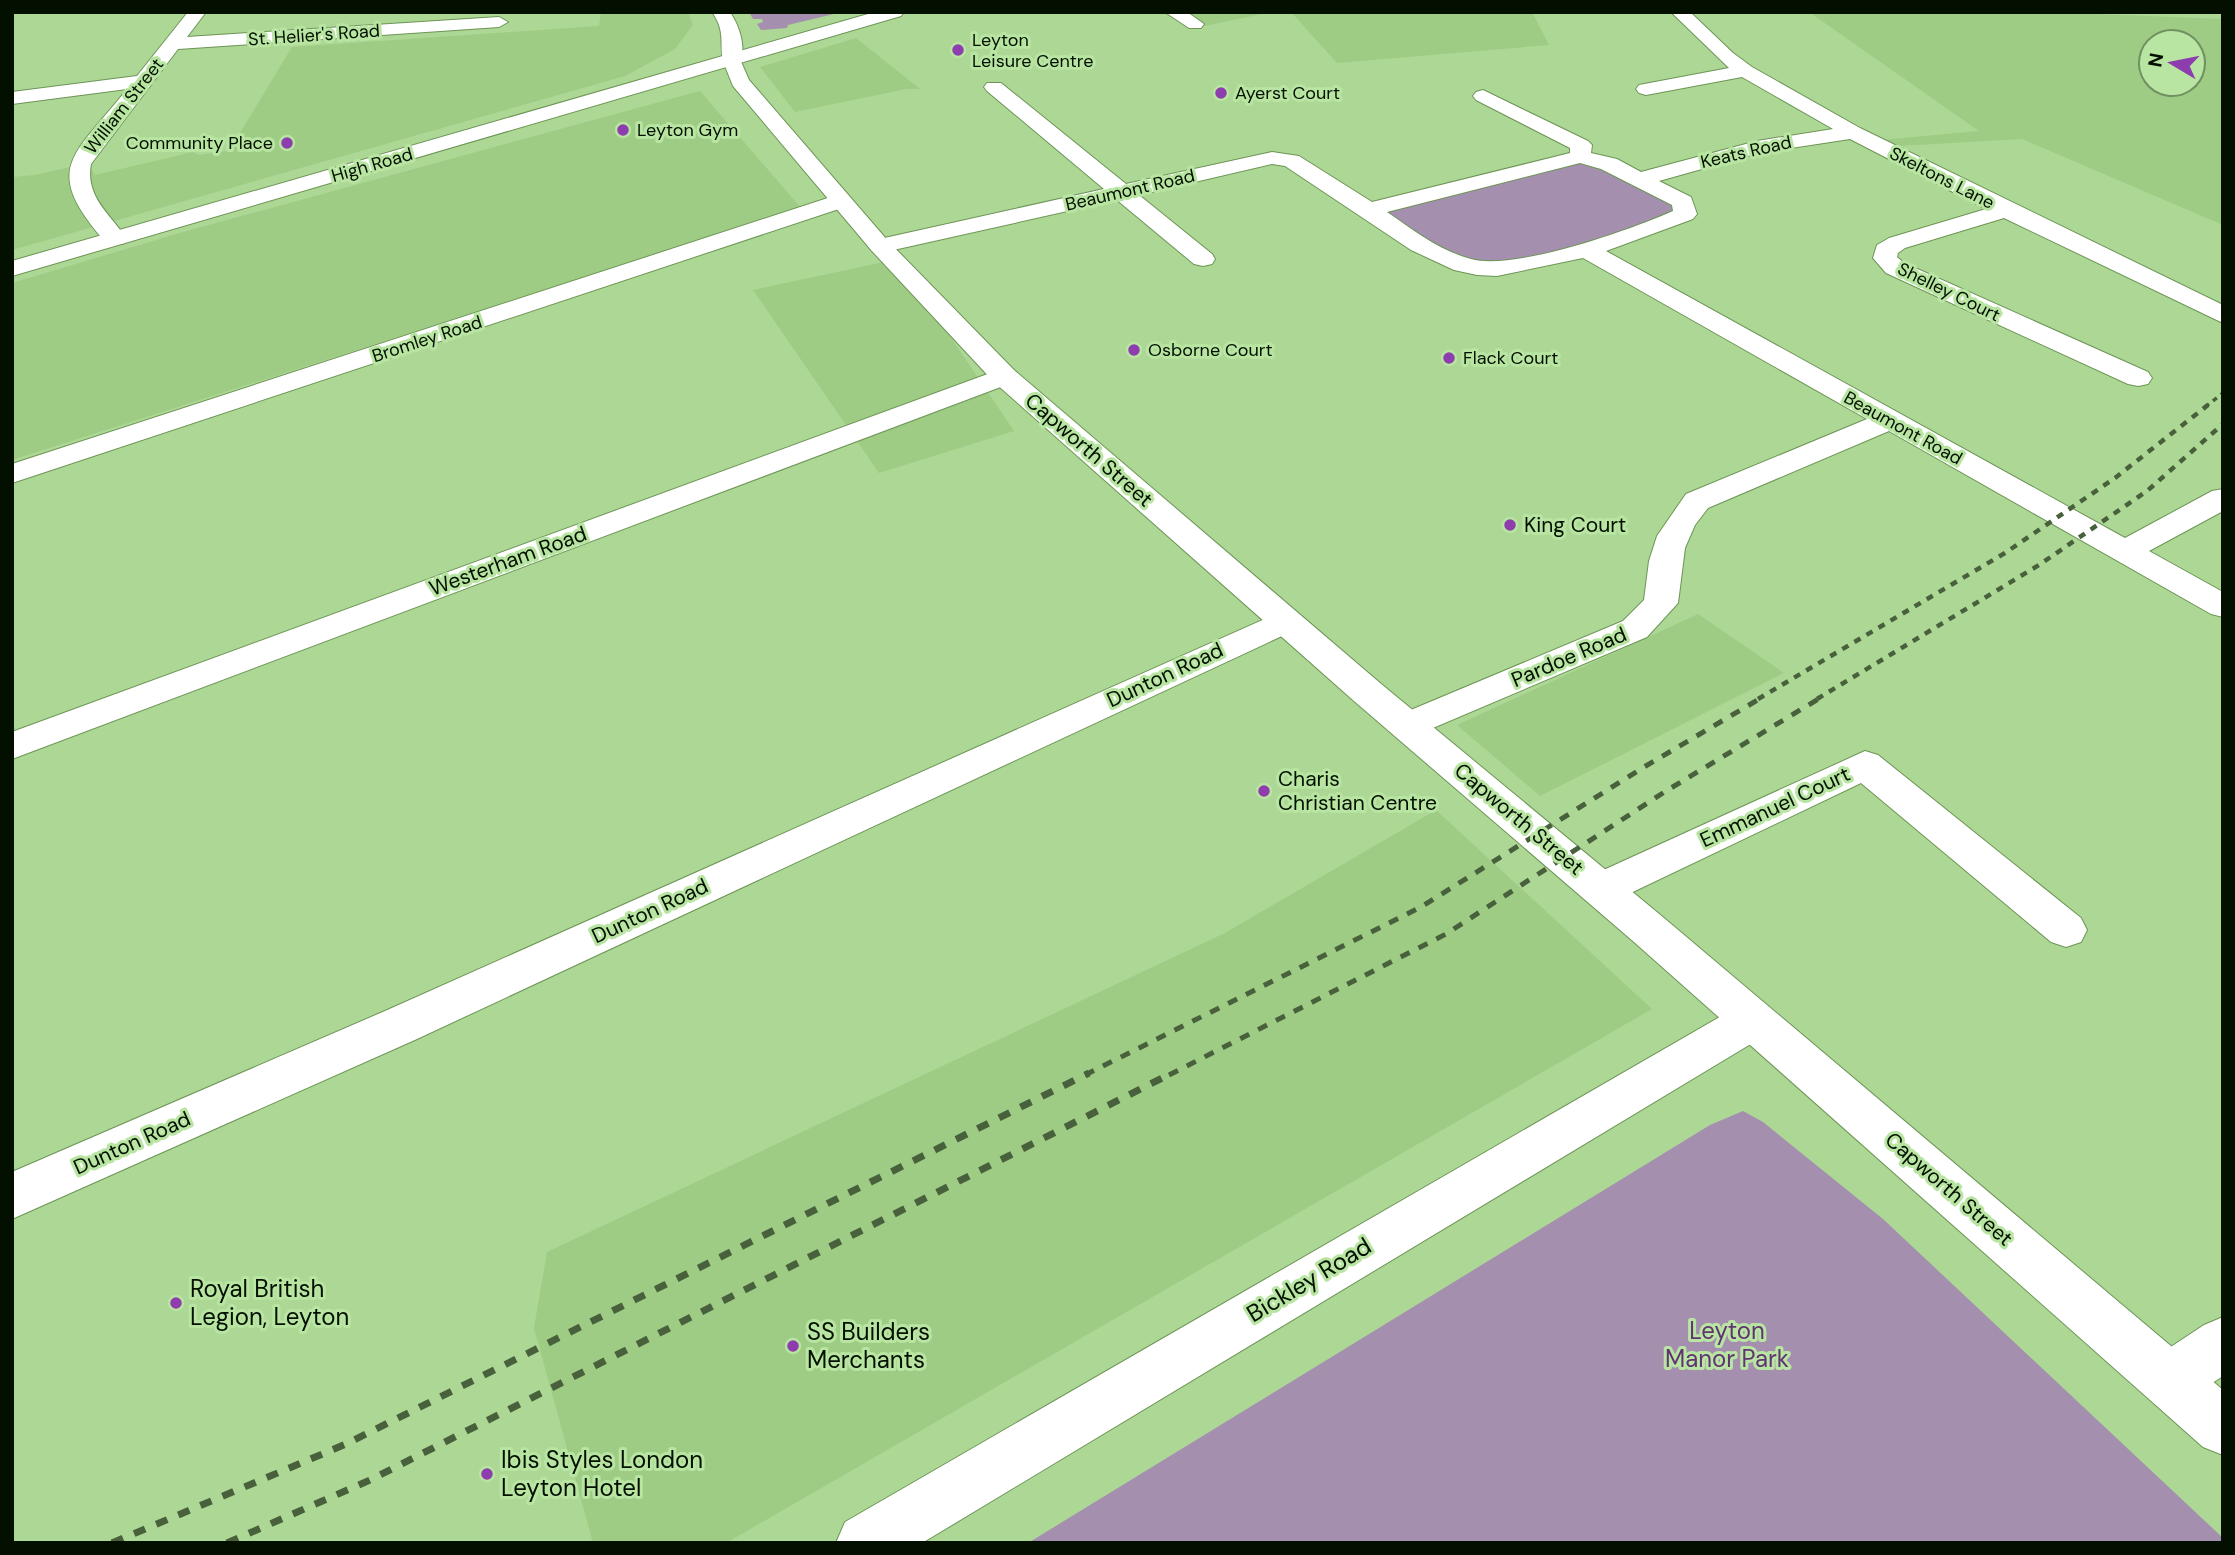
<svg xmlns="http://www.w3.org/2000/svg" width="2235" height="1555" font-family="'DM Sans',sans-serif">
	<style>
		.built { fill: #9ecc84; fill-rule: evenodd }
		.green { fill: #a58faf }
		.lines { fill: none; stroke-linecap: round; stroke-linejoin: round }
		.minor-casing { stroke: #6d9556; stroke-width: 2 }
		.tertiary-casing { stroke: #6d9556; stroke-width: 2 }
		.secondary-casing { stroke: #6d9556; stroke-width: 2 }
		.primary-casing { stroke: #6d9556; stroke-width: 2 }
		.minor { fill: #fff; fill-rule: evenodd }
		.tertiary { fill: #fff; fill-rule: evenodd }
		.secondary { fill: #fff; fill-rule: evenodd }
		.primary { fill: #fff; fill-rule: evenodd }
		.rail-far3 { stroke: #48613c; stroke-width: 3.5; stroke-dasharray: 5 5; stroke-linecap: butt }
		.rail-far2 { stroke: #48613c; stroke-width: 4.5; stroke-dasharray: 7 7; stroke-linecap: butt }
		.rail-far1 { stroke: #48613c; stroke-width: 5; stroke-dasharray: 10 10; stroke-linecap: butt }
		.rail { stroke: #48613c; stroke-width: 7; stroke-dasharray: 12 12; stroke-linecap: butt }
		.poi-dot { fill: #8d3dad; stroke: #b9e5a2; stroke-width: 2.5 }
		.labels { text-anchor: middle; stroke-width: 6; stroke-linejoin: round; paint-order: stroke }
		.far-street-label { font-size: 18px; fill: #031000; stroke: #b9e5a2 }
		.far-poi-label { font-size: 18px; fill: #031000; stroke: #b9e5a2; text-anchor: start }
		.street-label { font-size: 21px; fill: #031000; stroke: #b9e5a2 }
		.poi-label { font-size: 21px; fill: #031000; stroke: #b9e5a2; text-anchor: start }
		.near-street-label { font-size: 24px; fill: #031000; stroke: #b9e5a2 }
		.near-poi-label { font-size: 24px; fill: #031000; stroke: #b9e5a2; text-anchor: start }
		.near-park-label { font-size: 24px; fill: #603373; stroke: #b9e5a2 }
	</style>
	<rect width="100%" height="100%" fill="#add795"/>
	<path class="built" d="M 601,12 L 688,12 L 693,25 L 675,49 L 625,76 L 12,250 L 12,177 L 35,175 L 88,163 L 95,175 L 193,152 L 198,155 L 229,151 L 292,47 L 599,26 Z
		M 1174,12 L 1271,12 L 1200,27 Z
		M 1291,12 L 1532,12 L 1549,45 L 1337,63 Z
		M 1809,12 L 2048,12 L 2223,19 L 2223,225 L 2022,139 L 1882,147 L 1870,141 L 1979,131 ZM 2151,42 L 2193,42 L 2193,84 L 2151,84 Z
		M 856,38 L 920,89 L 906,89 L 795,112 L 760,67 Z
		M 700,91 L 801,208 L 12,460 L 12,283 L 183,232 Z
		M 898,259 L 1014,431 L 879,473 L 753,290 Z
		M 1698,614 L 1784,673 L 1540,796 L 1457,725 Z
		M 1436,810 L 1652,1009 L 726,1543 L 593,1543 L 534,1328 L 547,1252 L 1225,933 Z"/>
	<path class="green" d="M 749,12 L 842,12 L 788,25 L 787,28 L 761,30 L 757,24 L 763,22 L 762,19 L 753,19 Z
		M 1580,157 L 1640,179 L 1685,214 L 1584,249 L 1476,268 L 1368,210 Z
		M 1743,1111 L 1763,1122 L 1883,1219 L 2223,1538 L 2223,1543 L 1028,1543 L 1710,1125 Z"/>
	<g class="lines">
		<g class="minor-casing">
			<path id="minor" d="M 188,12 L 206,12 L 187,37 L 499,17 L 508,22 L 499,27 L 178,49 L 91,164 C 85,197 110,214 127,239 L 123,244 L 107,244 C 39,167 74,157 127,89 L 12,104 L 12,92 L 137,76 Z
				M 1165,12 L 1187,12 L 1204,24 L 1201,28 L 1189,28 Z
				M 1671,12 L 1690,12 L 1733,53 L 1752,67 L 1860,128 L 2223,305 L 2223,323 L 2004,218 L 1905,248 L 1898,253 L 1897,257 L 1904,263 L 2148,372 L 2152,378 L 2148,384 L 2138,386 L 2128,384 L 1886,273 L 1873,258 L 1877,245 L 1889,238 L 1986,209 L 1850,139 L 1759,153 L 1659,181 L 1691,197 L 1697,214 L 1693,219 L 1606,251 L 2125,538 L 2212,491 L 2223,489 L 2223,511 L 2149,551 L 2223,592 L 2223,617 L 2211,614 L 1889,431 L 1708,508 L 1695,525 L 1685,548 L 1678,603 L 1647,637 L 1407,739 L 1394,735 L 1388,726 L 1394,717 L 1623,621 L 1644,600 L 1649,561 L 1657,536 L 1686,494 L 1867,419 L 1583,258 L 1497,276 L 1477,275 L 1454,270 L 1411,250 L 1285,166 L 1272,164 L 1139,195 L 1212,254 L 1215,259 L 1212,264 L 1203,266 L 1194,264 L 1117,200 L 880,253 L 872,251 L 868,246 L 872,241 L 880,239 L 1104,189 L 987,91 L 984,87 L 987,83 L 1001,83 L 1126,184 L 1272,152 L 1299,156 L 1372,202 L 1570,153 L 1570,148 L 1476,100 L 1473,96 L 1476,92 L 1483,90 L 1588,141 L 1592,145 L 1591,153 L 1617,159 L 1641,172 L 1757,141 L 1833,129 L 1742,77 L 1646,95 L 1639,93 L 1636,89 L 1639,85 L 1729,68 ZM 1580,163 L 1601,169 L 1672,205 L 1673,211 C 1630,230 1515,271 1471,259 C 1440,251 1413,230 1387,212 Z
				M 840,194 L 848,196 L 851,201 L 848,206 L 12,483 L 12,464 Z
				M 1004,368 L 1014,370 L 1018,376 L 1014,382 L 12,759 L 12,732 Z
				M 1285,610 L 1297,613 L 1302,621 L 1297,629 L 417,1039 L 12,1219 L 12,1172 L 385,1011 Z
				M 1865,751 L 1878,755 L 2081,918 L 2087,930 L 2081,942 L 2066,947 L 2051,942 L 1861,783 L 1616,900 L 1601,905 L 1586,900 L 1580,889 L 1586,878 Z
				M 1753,1001 L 1769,1007 L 1776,1020 L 1769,1033 L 922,1543 L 836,1543 L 845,1522 L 1737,1007 Z
				M 2223,1317 L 2223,1376 L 2189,1398 L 2170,1406 L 2151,1398 L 2143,1379 L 2151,1360 L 2204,1325 Z"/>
		</g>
		<g class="tertiary-casing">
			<path id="tertiary" d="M 732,55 L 739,57 L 749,80 L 888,241 L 1014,370 L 1380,683 L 1664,918 L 2223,1390 L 2223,1455 L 2203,1447 L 1634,942 L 1354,701 L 994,382 L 872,251 L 733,86 L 723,61 Z"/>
		</g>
		<g class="secondary-casing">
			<path id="secondary" d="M 712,12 L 730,12 C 740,27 747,49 739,65 L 725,65 C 717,48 728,34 712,12 Z"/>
		</g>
		<g class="primary-casing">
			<path id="primary" d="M 875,12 L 904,12 L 901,16 L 12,276 L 12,261 Z"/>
		</g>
		<use href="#minor" class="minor"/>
		<use href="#tertiary" class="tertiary"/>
		<use href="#secondary" class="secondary"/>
		<use href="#primary" class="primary"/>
		<path class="rail-far3" d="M 2205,407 L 2223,393"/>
		<path class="rail-far2" d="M 1758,699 L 2005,553 L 2115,478 L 2208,405
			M 1817,699 L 2039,565 L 2147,491 L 2223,424"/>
		<path class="rail-far1" d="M 1085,1075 L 1421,907 L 1644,767 L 1761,698
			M 1169,1075 L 1446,934 L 1666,791 L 1820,698"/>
		<path class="rail" d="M 112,1543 L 346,1444 L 1089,1073
			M 227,1543 L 370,1480 L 1172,1073"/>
	</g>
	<g class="poi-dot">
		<circle cx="958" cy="50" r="7"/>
		<circle cx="1221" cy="93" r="7"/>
		<circle cx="623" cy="130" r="7"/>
		<circle cx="287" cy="143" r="7"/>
		<circle cx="1134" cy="350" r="7"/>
		<circle cx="1449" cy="358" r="7"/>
		<circle cx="1510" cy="525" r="7"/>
		<circle cx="1264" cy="791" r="7"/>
		<circle cx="176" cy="1303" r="7"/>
		<circle cx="793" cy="1346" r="7"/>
		<circle cx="487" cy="1474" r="7"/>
	</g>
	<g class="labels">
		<g class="far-street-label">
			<text transform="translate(314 35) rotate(-4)" y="6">St. Helier's Road</text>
			<text transform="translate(124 106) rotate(-52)" y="6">William Street</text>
			<text transform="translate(1746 152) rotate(-13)" y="6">Keats Road</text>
			<text transform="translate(372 165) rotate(-16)" y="6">High Road</text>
			<text transform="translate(1942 178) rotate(27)" y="6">Skeltons Lane</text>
			<text transform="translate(1130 190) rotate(-13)" y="6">Beaumont Road</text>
			<text transform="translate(1949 292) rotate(26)" y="6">Shelley Court</text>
			<text transform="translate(427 339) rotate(-18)" y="6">Bromley Road</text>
			<text transform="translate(1903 428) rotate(29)" y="6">Beaumont Road</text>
		</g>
		<g class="far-poi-label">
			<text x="972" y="46">Leyton<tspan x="972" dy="21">Leisure Centre</tspan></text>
			<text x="1235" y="99">Ayerst Court</text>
			<text x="637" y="136">Leyton Gym</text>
			<text x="273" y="149" text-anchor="end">Community Place</text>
			<text x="1148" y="356">Osborne Court</text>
			<text x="1463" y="364">Flack Court</text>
		</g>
		<g class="street-label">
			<text transform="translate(1089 450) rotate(41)" y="7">Capworth Street</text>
			<text transform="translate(508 561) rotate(-20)" y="7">Westerham Road</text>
			<text transform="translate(1569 657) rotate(-23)" y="7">Pardoe Road</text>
			<text transform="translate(1165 675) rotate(-25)" y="7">Dunton Road</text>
			<text transform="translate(1775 807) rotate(-25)" y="7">Emmanuel Court</text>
			<text transform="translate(1519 819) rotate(40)" y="7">Capworth Street</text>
			<text transform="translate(650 911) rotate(-25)" y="7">Dunton Road</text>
			<text transform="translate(132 1143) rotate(-24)" y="7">Dunton Road</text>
			<text transform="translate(1949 1189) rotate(41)" y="7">Capworth Street</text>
		</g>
		<g class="poi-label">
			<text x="1524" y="532">King Court</text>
			<text x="1278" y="786">Charis<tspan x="1278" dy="24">Christian Centre</tspan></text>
		</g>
		<g class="near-street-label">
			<text transform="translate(1309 1280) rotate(-31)" y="8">Bickley Road</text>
		</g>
		<g class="near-poi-label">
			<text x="190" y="1297">Royal British<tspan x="190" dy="28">Legion, Leyton</tspan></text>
			<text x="807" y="1340">SS Builders<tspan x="807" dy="28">Merchants</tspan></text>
			<text x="501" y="1468">Ibis Styles London<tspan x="501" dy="28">Leyton Hotel</tspan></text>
		</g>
		<g class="near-park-label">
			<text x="1727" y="1339">Leyton<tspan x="1727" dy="28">Manor Park</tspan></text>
		</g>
	</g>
	<rect width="2235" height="1555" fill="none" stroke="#031000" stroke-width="28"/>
	<g transform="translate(2172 63) rotate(280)"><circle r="33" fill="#b9e5a2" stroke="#709061" stroke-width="2"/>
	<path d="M0-5L12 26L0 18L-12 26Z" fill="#8d3dad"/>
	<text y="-10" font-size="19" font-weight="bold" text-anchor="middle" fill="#031000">N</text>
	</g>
</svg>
